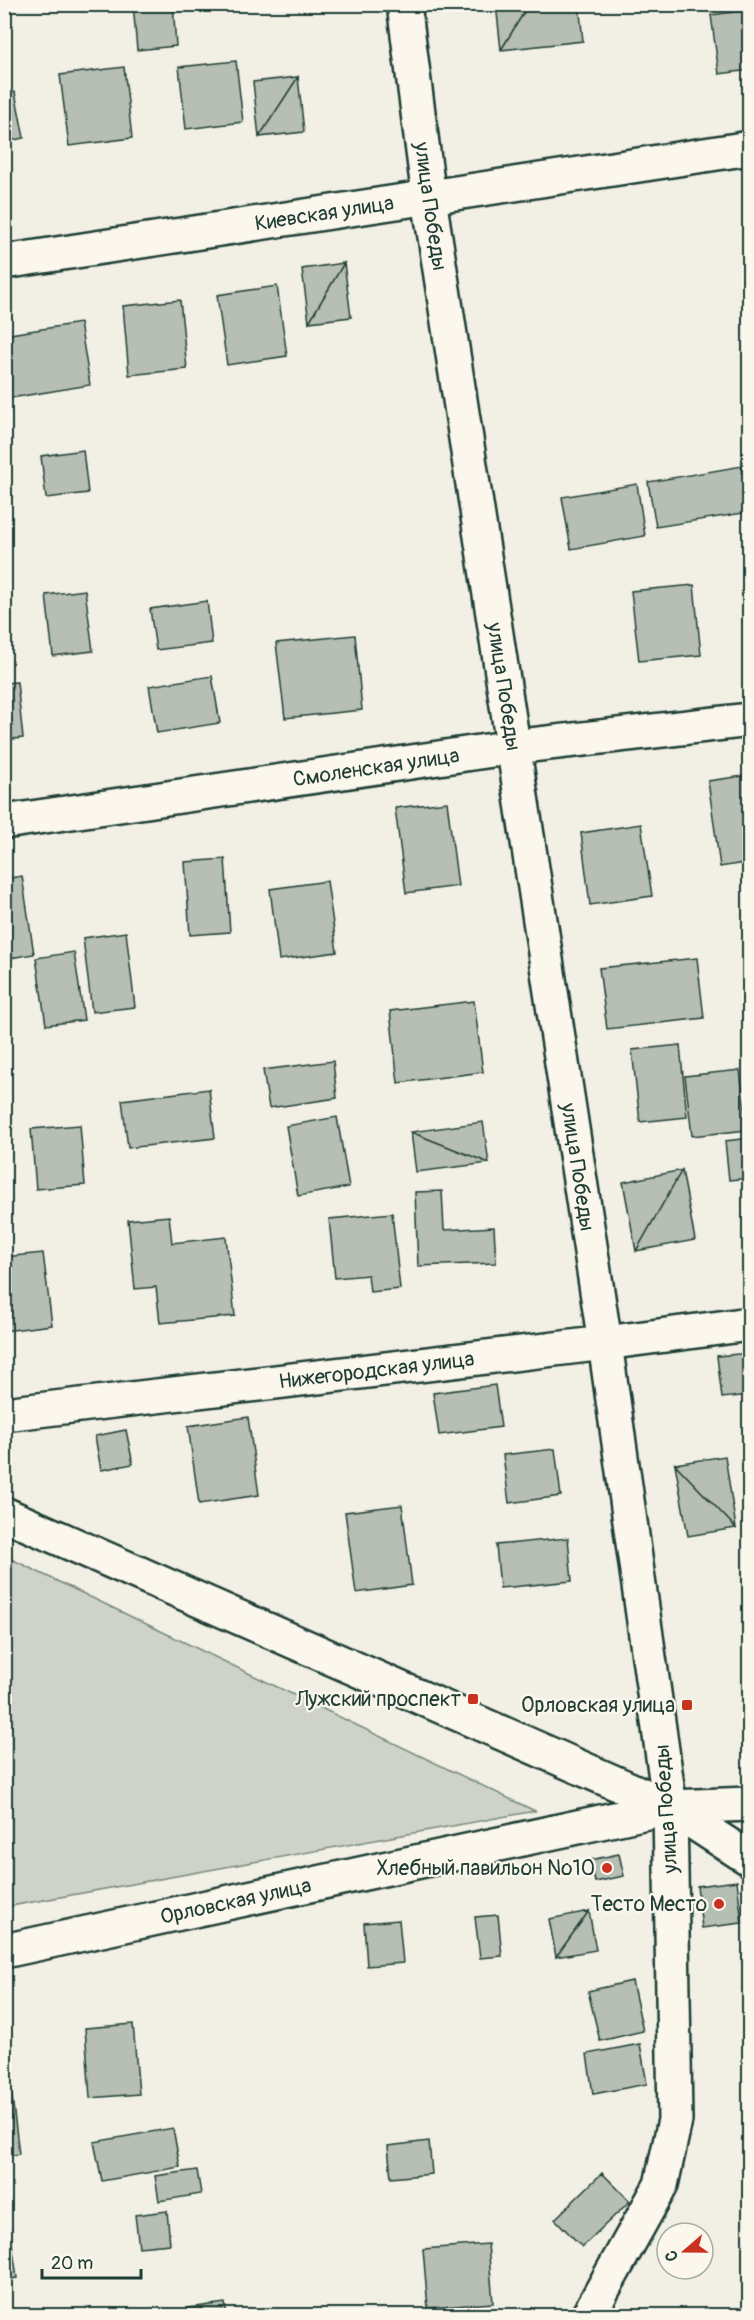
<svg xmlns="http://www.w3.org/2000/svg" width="754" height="2320" font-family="Pangolin,sans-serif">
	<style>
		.green { fill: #cfd2c8; stroke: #77887e; stroke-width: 1.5 }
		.building { fill: #b7beb3; stroke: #1f3d34; stroke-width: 1.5 }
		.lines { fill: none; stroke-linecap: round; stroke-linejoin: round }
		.minor-casing { stroke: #1f3d34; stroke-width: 38 }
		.tertiary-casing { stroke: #1f3d34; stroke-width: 38 }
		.minor { stroke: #fbf7ec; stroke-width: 33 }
		.tertiary { stroke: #fbf7ec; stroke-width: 33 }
		.poi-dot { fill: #c8321e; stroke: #fbf7ec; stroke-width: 2 }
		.labels { text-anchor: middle; stroke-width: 4.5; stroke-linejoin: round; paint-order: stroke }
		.street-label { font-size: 21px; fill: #1f3d34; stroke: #fbf7ec }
		.poi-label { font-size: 21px; fill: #1f3d34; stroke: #fbf7ec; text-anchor: end }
	</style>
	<rect width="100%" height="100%" fill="#f2f0e5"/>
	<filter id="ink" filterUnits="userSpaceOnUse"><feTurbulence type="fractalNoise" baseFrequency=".0167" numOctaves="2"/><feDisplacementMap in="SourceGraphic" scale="12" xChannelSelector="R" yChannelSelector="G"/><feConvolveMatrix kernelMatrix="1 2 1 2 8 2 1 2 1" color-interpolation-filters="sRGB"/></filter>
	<g filter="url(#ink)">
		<path class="green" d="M 5,1556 L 535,1811 L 5,1907 Z"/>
		<path class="building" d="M 133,4 L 173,4 L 176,46 L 137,50 Z
			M 496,4 L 529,4 L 501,50 Z
			M 529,4 L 579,4 L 583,41 L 501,50 Z
			M 750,10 L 750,70 L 719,74 L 711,15 Z
			M 236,61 L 243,122 L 186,129 L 179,67 Z
			M 124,67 L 132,138 L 69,146 L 60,75 Z
			M 298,77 L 304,132 L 259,137 Z
			M 298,77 L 259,137 L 253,82 Z
			M 15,92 L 24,138 L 4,142 L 4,94 Z
			M 344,263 L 351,317 L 309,322 Z
			M 344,263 L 309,322 L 302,269 Z
			M 277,286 L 287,356 L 227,365 L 217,295 Z
			M 180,300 L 187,369 L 129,375 L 123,306 Z
			M 80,323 L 90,385 L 4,399 L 4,335 Z
			M 83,450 L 88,493 L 46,498 L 41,456 Z
			M 742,466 L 750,512 L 656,527 L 648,482 Z
			M 637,484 L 645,536 L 571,549 L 562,497 Z
			M 694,585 L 701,655 L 639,661 L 631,591 Z
			M 85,590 L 93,651 L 53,656 L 46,595 Z
			M 207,601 L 212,643 L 156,650 L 150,609 Z
			M 355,635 L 362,710 L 285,718 L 276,643 Z
			M 212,676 L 220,723 L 157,733 L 149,686 Z
			M 17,682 L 23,738 L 4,740 L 4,683 Z
			M 750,775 L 750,862 L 720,867 L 708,781 Z
			M 447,802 L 458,886 L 406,893 L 395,808 Z
			M 641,824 L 652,896 L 590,905 L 581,833 Z
			M 225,859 L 230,932 L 190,935 L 185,862 Z
			M 22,876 L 34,954 L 4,959 L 4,879 Z
			M 327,881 L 337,952 L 279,960 L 270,889 Z
			M 126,932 L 135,1007 L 92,1012 L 83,938 Z
			M 74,952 L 84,1020 L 46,1025 L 36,958 Z
			M 697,958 L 704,1018 L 607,1029 L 599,968 Z
			M 474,1001 L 483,1072 L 398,1083 L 390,1011 Z
			M 747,1031 L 750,1031 L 749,1063 Z
			M 680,1045 L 687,1117 L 640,1122 L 632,1050 Z
			M 333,1061 L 337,1098 L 269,1108 L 263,1070 Z
			M 4,1064 L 8,1093 L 4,1094 Z
			M 740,1070 L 747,1130 L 692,1136 L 685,1076 Z
			M 209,1089 L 215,1138 L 128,1148 L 122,1100 Z
			M 337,1117 L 349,1187 L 298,1196 L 286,1126 Z
			M 483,1122 L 489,1163 L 411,1132 Z
			M 80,1125 L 85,1185 L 36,1189 L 31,1129 Z
			M 411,1132 L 489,1163 L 416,1172 Z
			M 750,1138 L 750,1178 L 729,1180 L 725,1141 Z
			M 682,1170 L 636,1251 L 623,1182 Z
			M 682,1170 L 695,1240 L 636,1251 Z
			M 442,1191 L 444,1230 L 494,1227 L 496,1263 L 418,1266 L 415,1192 Z
			M 392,1213 L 400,1289 L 370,1292 L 368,1275 L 335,1278 L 329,1219 Z
			M 169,1216 L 172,1243 L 226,1237 L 235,1316 L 160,1323 L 156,1287 L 135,1289 L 128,1220 Z
			M 43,1253 L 52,1325 L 4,1331 L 4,1257 Z
			M 750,1353 L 750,1395 L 722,1398 L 717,1356 Z
			M 495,1385 L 501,1427 L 439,1435 L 433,1393 Z
			M 248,1417 L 259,1495 L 199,1504 L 188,1426 Z
			M 126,1430 L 133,1464 L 101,1470 L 95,1436 Z
			M 555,1449 L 561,1496 L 509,1503 L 503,1455 Z
			M 725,1456 L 736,1528 L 675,1464 Z
			M 675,1464 L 736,1528 L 688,1536 Z
			M 402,1505 L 412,1585 L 356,1593 L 345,1512 Z
			M 568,1538 L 572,1581 L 500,1588 L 496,1545 Z
			M 619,1854 L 624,1876 L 595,1882 L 590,1860 Z
			M 737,1881 L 742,1923 L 702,1928 L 697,1886 Z
			M 589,1911 L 596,1950 L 556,1957 Z
			M 589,1911 L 556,1957 L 549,1919 Z
			M 498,1915 L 502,1956 L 480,1958 L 475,1917 Z
			M 399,1920 L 403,1963 L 367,1966 L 364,1923 Z
			M 632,1981 L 643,2031 L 600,2041 L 588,1991 Z
			M 133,2024 L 139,2094 L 90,2098 L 85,2028 Z
			M 640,2044 L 647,2084 L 593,2094 L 587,2054 Z
			M 4,2080 L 10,2080 L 19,2154 L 4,2157 Z
			M 173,2128 L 180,2167 L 102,2181 L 94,2142 Z
			M 429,2141 L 432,2174 L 391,2178 L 388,2146 Z
			M 197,2170 L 201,2194 L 159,2201 L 155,2176 Z
			M 602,2173 L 630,2201 L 582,2247 L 555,2219 Z
			M 4,2208 L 7,2208 L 17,2278 L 4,2280 Z
			M 167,2211 L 170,2244 L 139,2247 L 135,2215 Z
			M 488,2244 L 493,2303 L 428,2308 L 423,2249 Z
			M 225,2303 L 227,2316 L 191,2316 L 189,2308 Z"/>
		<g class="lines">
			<g class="minor-casing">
				<g id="minor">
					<path id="s1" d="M 4,262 L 750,148"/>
					<path id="s2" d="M 4,822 L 513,747 L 750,720"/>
					<path id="s3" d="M 4,1414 L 605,1343"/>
					<path d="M 670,1807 L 750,1859"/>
					<path id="s4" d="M 4,1951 L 670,1807 L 750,1804"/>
					<path d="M 588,2316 L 661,2185 L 675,2120 L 670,1807"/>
				</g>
			</g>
			<g class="tertiary-casing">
				<g id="tertiary">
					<path id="s5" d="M 404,4 L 429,198 L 605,1343 L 670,1807"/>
					<path d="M 605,1343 L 750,1324"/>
					<path d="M 4,1514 L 670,1807"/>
				</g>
			</g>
			<use href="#minor" class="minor"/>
			<use href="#tertiary" class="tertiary"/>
		</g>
	</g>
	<g class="poi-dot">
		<rect x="467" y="1693" width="12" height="12" rx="3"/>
		<rect x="681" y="1699" width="12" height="12" rx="3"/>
		<circle cx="607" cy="1868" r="6"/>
		<circle cx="719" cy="1904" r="6"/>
	</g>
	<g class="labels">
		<g class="street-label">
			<text dy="7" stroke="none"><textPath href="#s5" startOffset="204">улица Победы</textPath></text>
			<text dy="7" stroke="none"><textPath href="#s1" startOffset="324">Киевская улица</textPath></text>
			<text dy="7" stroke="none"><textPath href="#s5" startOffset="690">улица Победы</textPath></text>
			<text dy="7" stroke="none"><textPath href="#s2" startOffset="376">Смоленская улица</textPath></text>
			<text dy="7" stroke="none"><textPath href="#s5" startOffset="1176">улица Победы</textPath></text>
			<text dy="7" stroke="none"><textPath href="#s3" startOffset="375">Нижегородская улица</textPath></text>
			<text transform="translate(666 1809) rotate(-94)" y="7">улица Победы</text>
			<text dy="7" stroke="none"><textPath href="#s4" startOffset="237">Орловская улица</textPath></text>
		</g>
		<g class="poi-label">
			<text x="461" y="1706">Лужский проспект</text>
			<text x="675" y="1712">Орловская улица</text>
			<text x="595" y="1875">Хлебный павильон №10</text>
			<text x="707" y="1911">Тесто Место</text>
		</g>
	</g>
	<rect width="754" height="2320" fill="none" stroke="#fbf7ec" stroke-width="24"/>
	<rect x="12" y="12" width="730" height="2296" fill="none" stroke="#1f3d34" stroke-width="2" filter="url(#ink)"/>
	<g transform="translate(685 2251) rotate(250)"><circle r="28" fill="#fbf7ec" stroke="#a3ada2" stroke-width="1.5"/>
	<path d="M0-4.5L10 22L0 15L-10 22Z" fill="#c8321e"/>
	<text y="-9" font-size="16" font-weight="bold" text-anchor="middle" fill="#1f3d34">С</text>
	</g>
	<path d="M42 2269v9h99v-9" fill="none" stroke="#1f3d34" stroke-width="3"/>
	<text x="51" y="2269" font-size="18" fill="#1f3d34" stroke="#fbf7ec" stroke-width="4.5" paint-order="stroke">20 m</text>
</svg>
